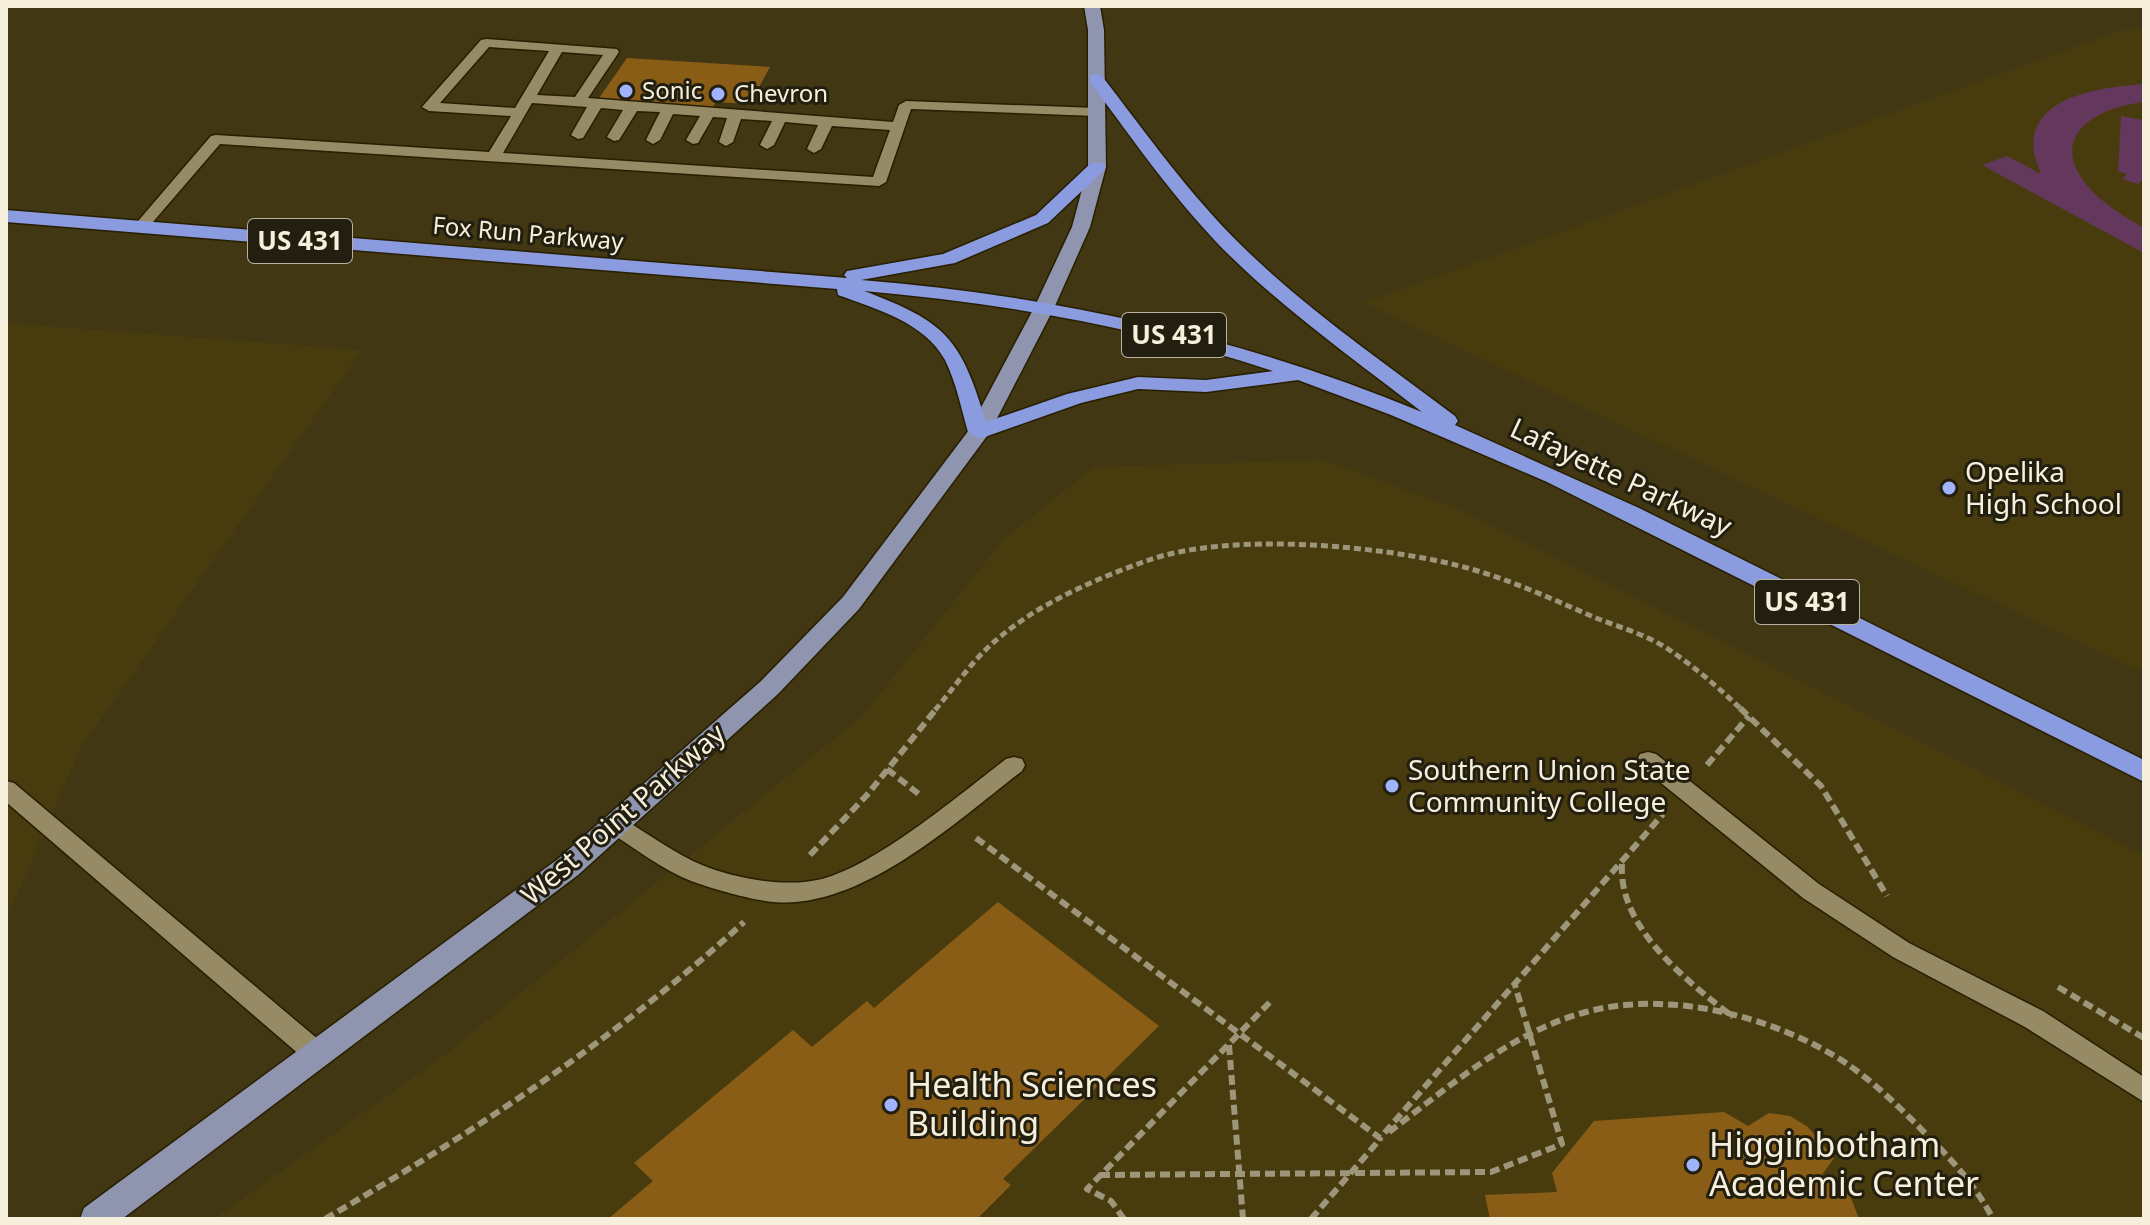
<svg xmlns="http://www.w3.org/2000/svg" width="2150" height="1225" font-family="'Noto Sans',sans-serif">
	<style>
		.built { fill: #483c0e }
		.green { fill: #64375d }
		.building { fill: #8a5d17 }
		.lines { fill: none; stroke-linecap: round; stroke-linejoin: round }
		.lane-casing { stroke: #281e00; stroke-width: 3 }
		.primary-casing { stroke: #281e00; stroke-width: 3 }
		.highway-casing { stroke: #281e00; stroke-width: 3 }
		.path-far1 { stroke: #9e967b; stroke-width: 5; stroke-dasharray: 7 4; stroke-linecap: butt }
		.path { stroke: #9e967b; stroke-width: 6; stroke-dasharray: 10 5; stroke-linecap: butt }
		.lane { fill: #968b65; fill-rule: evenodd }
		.primary { fill: #8f95ae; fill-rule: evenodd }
		.highway { fill: #8a9bdf; fill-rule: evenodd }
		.poi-dot { fill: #a0b3fd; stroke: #231f10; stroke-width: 3 }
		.labels { text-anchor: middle; stroke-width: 6; stroke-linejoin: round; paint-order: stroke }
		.far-poi-label { font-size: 24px; fill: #f6efdc; stroke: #231f10; text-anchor: start }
		.far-street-label { font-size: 24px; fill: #f6efdc; stroke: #231f10 }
		.shield { fill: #231f10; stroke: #b7b19f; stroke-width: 2 }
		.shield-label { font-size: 26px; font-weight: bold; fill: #f6efdc }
		.poi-label { font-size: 28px; fill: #f6efdc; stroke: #231f10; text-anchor: start }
		.street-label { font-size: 28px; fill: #f6efdc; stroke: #231f10 }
		.near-poi-label { font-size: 34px; fill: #f6efdc; stroke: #231f10; text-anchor: start }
	</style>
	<rect width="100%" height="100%" fill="#413713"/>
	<path class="built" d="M 2125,29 L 2144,30 L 2144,673 L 1364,303 Z
		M 6,323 L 362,350 L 81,747 L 6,920 Z
		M 1323,460 L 1464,511 L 2144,855 L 2144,1219 L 214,1219 L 442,1057 L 862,716 L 1004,539 L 1094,467 Z"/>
	<path class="green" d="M 2144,84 L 2144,102 C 2090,108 2044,141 2093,192 C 2108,207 2127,218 2144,228 L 2144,253 L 1982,165 L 2007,156 L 2041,174 C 2037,162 2031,151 2034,138 C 2040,93 2109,87 2144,84 Z
		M 2121,116 L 2144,120 L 2144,179 L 2138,184 L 2123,179 L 2127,174 L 2118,171 Z"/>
	<path class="building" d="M 627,58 L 770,67 L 750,104 L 716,102 L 712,109 L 599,98 Z
		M 998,902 L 1159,1026 L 1003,1179 L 1011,1185 L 977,1219 L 608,1219 L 653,1181 L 634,1163 L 793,1030 L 812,1047 L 867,1001 L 874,1008 Z
		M 1724,1112 L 1748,1126 L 1769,1113 L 1790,1116 L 1808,1127 L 1834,1158 L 1822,1175 L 1850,1195 L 1859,1219 L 1490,1219 L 1485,1195 L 1557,1192 L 1552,1173 L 1594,1121 Z"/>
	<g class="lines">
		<g class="lane-casing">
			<path id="lane" d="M 486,39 L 617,49 L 619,52 L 588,98 L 893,122 L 899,105 L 906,101 L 1096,108 L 1103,112 L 1096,116 L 911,109 L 886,182 L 879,186 L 220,144 L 146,230 L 136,230 L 133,227 L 211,136 L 216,135 L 489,152 L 511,116 L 429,111 L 422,107 L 481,40 ZM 489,47 L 549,51 L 515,108 L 440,103 ZM 562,52 L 603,55 L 575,97 L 537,95 ZM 532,103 L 587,107 L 571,135 L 578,139 L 583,138 L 601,108 L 623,110 L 607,137 L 614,141 L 619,140 L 637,111 L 660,112 L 646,140 L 653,144 L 660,140 L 673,114 L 700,116 L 686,140 L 693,144 L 698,143 L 713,117 L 727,118 L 719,142 L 726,146 L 733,142 L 741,119 L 772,121 L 760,145 L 767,149 L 774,145 L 785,122 L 818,125 L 807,149 L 814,153 L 821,149 L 832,126 L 890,130 L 873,177 L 503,153 Z
				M 1648,752 L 1656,754 L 1819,884 L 1909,943 L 2043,1011 L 2144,1077 L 2144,1102 L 2025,1027 L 1893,957 L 1803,898 L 1640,766 L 1637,760 L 1640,754 Z
				M 1014,757 L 1022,759 L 1025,765 L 1022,771 C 957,821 861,910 774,902 C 751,900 713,889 691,881 C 662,870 634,847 607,831 L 604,825 L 607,819 L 615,816 L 623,819 C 649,834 675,854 702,865 C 736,879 787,888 822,879 C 878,864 959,795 1006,759 Z
				M 6,781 L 14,783 L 326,1046 L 330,1054 L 326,1062 L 317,1065 L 308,1062 L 6,802 Z"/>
		</g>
		<g class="primary-casing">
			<path id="primary" d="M 1084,6 L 1100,6 L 1104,30 L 1106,167 L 1090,227 L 1054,308 L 990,432 L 859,609 L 778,694 L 578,875 L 122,1219 L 80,1219 L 84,1208 L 558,859 L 760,682 L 843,597 L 969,430 L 1034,308 L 1072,227 L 1088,167 L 1088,30 Z"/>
		</g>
		<g class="highway-casing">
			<path id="highway" d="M 1096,74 L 1102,76 C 1146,133 1189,194 1241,245 C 1306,309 1382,361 1455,416 L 1458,421 L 1455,425 L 1639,508 L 2144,760 L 2144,782 L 1547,482 L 1391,415 L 1298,380 L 1206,392 L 1138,389 L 1081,403 L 979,439 L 968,432 C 961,408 956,382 945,360 C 924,322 876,309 838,295 L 837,289 L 6,222 L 6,210 L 847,278 L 844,275 L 847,271 L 943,254 L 1036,215 L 1091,163 L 1103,163 L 1106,167 L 1103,171 L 1048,223 L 955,263 L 861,280 C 1054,295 1243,338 1422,412 C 1356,361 1287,312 1228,254 C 1176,202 1134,141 1090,82 L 1090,76 ZM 864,291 C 1002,303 1142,327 1273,371 L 1206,380 L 1138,377 L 1067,394 L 986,422 C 961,339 947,322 864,291 Z"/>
		</g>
		<path class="path-far1" d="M 935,710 C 954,688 972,661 994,642 C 1037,604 1095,579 1149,560 C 1230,532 1377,545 1460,566 C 1507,578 1552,599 1596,618 C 1619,627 1647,635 1668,649 C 1695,667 1719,688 1742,710"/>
		<path class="path" d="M 1740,708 L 1821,786 L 1887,896
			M 1707,765 L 1749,716
			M 887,769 L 920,795
			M 976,838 L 1380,1138 L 1663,814
			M 810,855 L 867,795 L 937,708
			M 1622,864 C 1618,928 1687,981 1733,1017
			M 2058,987 L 2144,1038
			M 1229,1045 L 1243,1219
			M 1389,1132 C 1449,1087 1511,1032 1586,1012 C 1666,990 1768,1015 1838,1058 C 1872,1079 1901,1109 1930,1138 C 1954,1162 1977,1188 1993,1219
			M 1100,1175 L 1491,1172 L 1562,1144 L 1515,985
			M 325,1219 C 474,1132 616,1039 744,922
			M 1124,1219 L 1111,1201 L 1087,1189 L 1272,1000
			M 1311,1219 L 1381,1138"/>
		<use href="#lane" class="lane"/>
		<use href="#primary" class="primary"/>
		<use href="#highway" class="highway"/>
	</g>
	<g class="poi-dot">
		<circle cx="626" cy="91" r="8"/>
		<circle cx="718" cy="94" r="8"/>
		<circle cx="1949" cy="488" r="8"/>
		<circle cx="1392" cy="786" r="8"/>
		<circle cx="891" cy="1105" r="8"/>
		<circle cx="1693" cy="1165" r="8"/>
	</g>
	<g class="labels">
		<g class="far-poi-label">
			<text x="642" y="99">Sonic</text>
			<text x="734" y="102">Chevron</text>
		</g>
		<g class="far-street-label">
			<text transform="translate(528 234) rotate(5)" y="8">Fox Run Parkway</text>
		</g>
		<g class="shield">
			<rect x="248" y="219" width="104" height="44" rx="6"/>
			<rect x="1122" y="313" width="104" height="44" rx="6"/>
			<rect x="1755" y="580" width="104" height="44" rx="6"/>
		</g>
		<g class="shield-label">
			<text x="300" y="250">US 431</text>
			<text x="1174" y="344">US 431</text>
			<text x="1807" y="611">US 431</text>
		</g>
		<g class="poi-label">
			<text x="1965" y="482">Opelika<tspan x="1965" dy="32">High School</tspan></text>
			<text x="1408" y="780">Southern Union State<tspan x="1408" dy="32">Community College</tspan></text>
		</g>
		<g class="street-label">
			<text transform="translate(1621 477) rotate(25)" y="10">Lafayette Parkway</text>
			<text transform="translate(623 814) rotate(-41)" y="10">West Point Parkway</text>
		</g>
		<g class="near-poi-label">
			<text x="907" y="1097">Health Sciences<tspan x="907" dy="39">Building</tspan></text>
			<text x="1709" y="1157">Higginbotham<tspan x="1709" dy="39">Academic Center</tspan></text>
		</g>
	</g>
	<rect width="2150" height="1225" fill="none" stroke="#f6efdc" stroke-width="16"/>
</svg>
